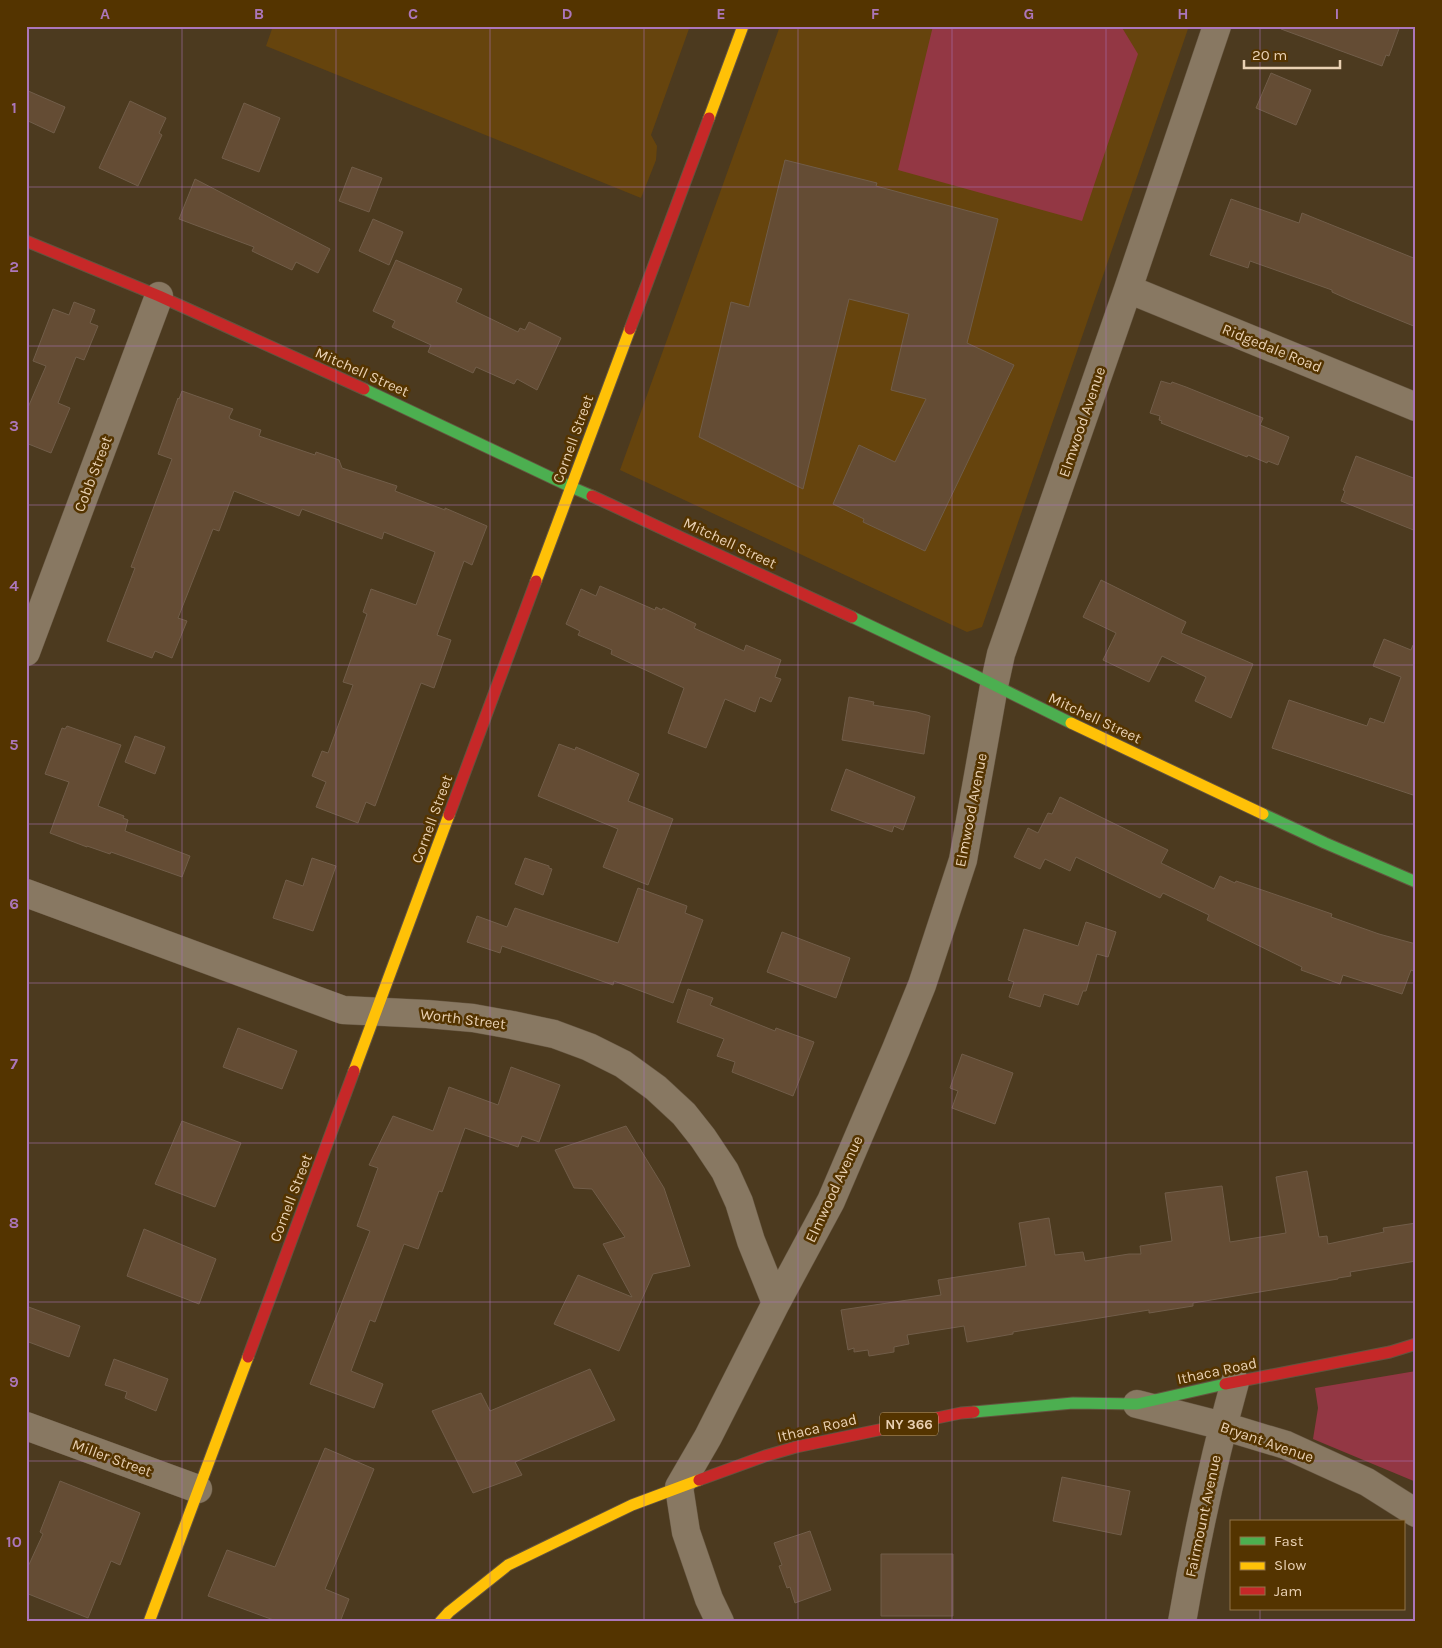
<svg xmlns="http://www.w3.org/2000/svg" width="1442" height="1648" font-family="Karla,sans-serif">
	<style>
		.built { fill: #66440d }
		.green { fill: #933744 }
		.building { fill: #644c34; stroke: #715d49 }
		.lines { fill: none; stroke-linecap: round; stroke-linejoin: round }
		.street-casing { stroke: #64543f; stroke-width: 29 }
		.fast-casing { stroke: #64543f; stroke-width: 13 }
		.slow-casing { stroke: #64543f; stroke-width: 13 }
		.jam-casing { stroke: #64543f; stroke-width: 13 }
		.street { stroke: #887862; stroke-width: 28 }
		.fast { stroke: #4caf50; stroke-width: 11 }
		.slow { stroke: #ffc107; stroke-width: 11 }
		.jam { stroke: #c62828; stroke-width: 11 }
		.grid { fill: none; stroke: #ac76ba; stroke-width: 1; stroke-opacity: 0.55 }
		.labels { text-anchor: middle; stroke-width: 5; stroke-linejoin: round; paint-order: stroke }
		.shield { fill: #543400; stroke: #bca27d; stroke-width: 1 }
		.shield-label { font-size: 14px; font-weight: bold; fill: #e9d1b3 }
		.street-label { font-size: 15px; fill: #e9d1b3; stroke: #543400 }
		.neatline { fill: none; stroke: #ac76ba; stroke-width: 2 }
		.grid-label { font-size: 16px; text-anchor: middle; font-weight: bold; fill: #ac76ba }
	</style>
	<rect width="100%" height="100%" fill="#4c3a1f"/>
	<path class="built" d="M 273,26 L 690,26 L 651,135 L 657,146 L 656,160 L 641,198 L 266,46 Z
		M 780,26 L 1189,26 L 982,627 L 967,632 L 620,470 Z"/>
	<path class="green" d="M 933,26 L 1121,26 L 1138,54 L 1082,221 L 898,170 Z
		M 1416,1371 L 1416,1482 L 1313,1439 L 1318,1408 L 1315,1388 Z"/>
	<path class="building" d="M 1281,26 L 1400,26 L 1389,56 L 1386,55 L 1382,66 L 1281,29 Z
		M 1271,73 L 1311,90 L 1296,125 L 1256,108 Z
		M 26,90 L 65,107 L 54,133 L 26,120 Z
		M 130,101 L 166,118 L 159,133 L 162,135 L 138,186 L 99,168 Z
		M 244,103 L 280,118 L 259,172 L 222,158 Z
		M 785,160 L 877,183 L 876,186 L 998,219 L 967,343 L 1014,365 L 925,551 L 863,522 L 864,519 L 833,504 L 859,445 L 895,462 L 926,399 L 891,390 L 909,314 L 849,299 L 803,489 L 699,437 L 731,302 L 749,307 Z
		M 352,167 L 382,178 L 369,212 L 339,201 Z
		M 195,179 L 330,249 L 318,273 L 296,262 L 292,270 L 252,251 L 254,247 L 179,219 Z
		M 1231,199 L 1299,223 L 1302,213 L 1416,259 L 1416,327 L 1352,301 L 1332,292 L 1332,290 L 1250,261 L 1248,268 L 1210,255 Z
		M 373,219 L 403,232 L 389,265 L 359,251 Z
		M 396,260 L 462,289 L 456,302 L 518,332 L 520,328 L 525,330 L 529,322 L 561,338 L 537,390 L 517,379 L 514,384 L 476,367 L 473,373 L 428,352 L 431,345 L 392,327 L 395,321 L 373,311 Z
		M 74,302 L 95,310 L 90,323 L 98,326 L 84,360 L 76,357 L 58,403 L 70,408 L 51,453 L 26,443 L 26,412 L 46,366 L 33,361 L 53,309 L 69,315 Z
		M 1161,381 L 1171,384 L 1172,382 L 1186,387 L 1263,418 L 1260,425 L 1289,437 L 1278,465 L 1268,461 L 1267,463 L 1248,455 L 1247,457 L 1161,423 L 1162,421 L 1159,420 L 1160,416 L 1150,413 Z
		M 182,391 L 233,409 L 229,417 L 230,419 L 261,430 L 259,436 L 315,455 L 316,452 L 339,460 L 342,468 L 397,486 L 395,491 L 445,510 L 445,508 L 487,526 L 472,565 L 464,561 L 437,635 L 451,640 L 434,688 L 421,683 L 375,806 L 366,802 L 358,823 L 316,807 L 326,782 L 312,776 L 322,751 L 328,753 L 353,685 L 343,682 L 367,614 L 363,612 L 371,589 L 416,605 L 435,552 L 384,532 L 382,539 L 302,509 L 299,516 L 234,491 L 219,531 L 213,529 L 178,618 L 187,621 L 172,658 L 155,651 L 152,658 L 107,641 L 135,568 L 131,567 L 172,459 L 158,454 L 178,398 L 179,399 Z
		M 1356,456 L 1416,479 L 1416,531 L 1341,501 L 1345,491 L 1343,490 Z
		M 1101,580 L 1186,622 L 1181,633 L 1253,664 L 1231,718 L 1195,701 L 1206,677 L 1162,656 L 1149,682 L 1103,660 L 1116,633 L 1083,617 Z
		M 600,586 L 655,610 L 656,607 L 662,610 L 663,608 L 696,624 L 694,628 L 744,651 L 746,645 L 781,660 L 775,677 L 781,679 L 771,702 L 760,697 L 755,712 L 725,699 L 706,748 L 668,733 L 684,688 L 611,654 L 612,650 L 578,635 L 580,631 L 566,624 L 581,589 L 596,596 Z
		M 1384,639 L 1411,650 L 1413,645 L 1416,645 L 1416,796 L 1272,748 L 1289,700 L 1367,726 L 1370,718 L 1384,723 L 1401,677 L 1373,666 Z
		M 849,697 L 874,702 L 873,705 L 917,712 L 930,716 L 924,754 L 842,740 Z
		M 67,726 L 121,745 L 98,806 L 124,816 L 123,818 L 128,820 L 125,831 L 190,856 L 182,877 L 111,852 L 110,854 L 87,846 L 87,847 L 50,833 L 69,782 L 45,774 L 62,728 L 65,729 Z
		M 135,736 L 165,747 L 155,774 L 125,762 Z
		M 559,744 L 575,750 L 576,747 L 639,774 L 628,801 L 673,819 L 648,885 L 603,867 L 618,829 L 538,796 Z
		M 846,769 L 915,797 L 903,830 L 894,826 L 892,832 L 831,810 Z
		M 1060,797 L 1168,850 L 1161,863 L 1214,889 L 1220,876 L 1235,883 L 1236,881 L 1332,914 L 1331,917 L 1379,934 L 1416,944 L 1416,972 L 1411,970 L 1402,994 L 1343,975 L 1340,984 L 1301,970 L 1302,967 L 1207,920 L 1209,915 L 1163,893 L 1160,898 L 1076,857 L 1070,871 L 1045,859 L 1040,869 L 1014,857 L 1028,828 L 1038,833 L 1048,813 L 1052,814 Z
		M 312,858 L 336,866 L 313,931 L 273,918 L 286,880 L 303,886 Z
		M 525,858 L 549,866 L 549,868 L 552,869 L 543,895 L 515,884 Z
		M 638,888 L 687,906 L 685,913 L 703,920 L 673,1003 L 614,981 L 613,985 L 502,946 L 500,953 L 467,942 L 477,916 L 507,927 L 515,908 L 618,943 Z
		M 1086,922 L 1116,932 L 1108,957 L 1097,954 L 1086,991 L 1083,991 L 1078,1005 L 1044,994 L 1040,1007 L 1009,997 L 1014,982 L 1008,980 L 1024,929 L 1078,946 Z
		M 782,932 L 850,958 L 836,998 L 767,972 Z
		M 688,989 L 713,998 L 710,1005 L 775,1031 L 776,1028 L 814,1042 L 793,1096 L 732,1072 L 735,1062 L 717,1056 L 724,1039 L 677,1022 Z
		M 238,1028 L 297,1051 L 282,1089 L 223,1067 Z
		M 962,1054 L 1013,1073 L 995,1124 L 952,1108 L 958,1091 L 950,1088 Z
		M 511,1067 L 560,1085 L 539,1142 L 522,1136 L 518,1147 L 465,1128 L 442,1192 L 439,1191 L 418,1249 L 404,1244 L 375,1322 L 370,1320 L 351,1371 L 383,1384 L 374,1408 L 310,1384 L 370,1231 L 357,1226 L 378,1168 L 369,1165 L 393,1116 L 433,1131 L 449,1087 L 498,1105 Z
		M 182,1121 L 241,1143 L 215,1207 L 155,1184 Z
		M 626,1126 L 664,1188 L 690,1266 L 653,1274 L 619,1351 L 554,1324 L 578,1275 L 632,1297 L 603,1244 L 625,1237 L 592,1189 L 574,1188 L 555,1150 Z
		M 1307,1171 L 1319,1237 L 1327,1236 L 1328,1244 L 1384,1232 L 1383,1228 L 1416,1223 L 1416,1261 L 1350,1272 L 1351,1276 L 1338,1278 L 1338,1279 L 1193,1303 L 1193,1306 L 1149,1313 L 1149,1310 L 1013,1332 L 1013,1334 L 967,1342 L 964,1326 L 907,1335 L 909,1344 L 894,1347 L 894,1352 L 869,1356 L 868,1350 L 854,1352 L 854,1348 L 848,1350 L 841,1310 L 941,1295 L 938,1280 L 1026,1266 L 1019,1223 L 1049,1218 L 1055,1255 L 1083,1252 L 1085,1261 L 1129,1254 L 1141,1254 L 1140,1246 L 1172,1241 L 1165,1193 L 1222,1186 L 1230,1242 L 1286,1233 L 1276,1177 Z
		M 144,1229 L 216,1259 L 199,1304 L 127,1276 Z
		M 26,1306 L 80,1326 L 69,1357 L 26,1341 Z
		M 114,1359 L 168,1379 L 156,1411 L 125,1398 L 127,1392 L 105,1385 Z
		M 590,1369 L 615,1420 L 515,1462 L 522,1475 L 473,1493 L 432,1411 L 481,1393 L 490,1411 Z
		M 325,1448 L 374,1469 L 325,1589 L 349,1599 L 340,1622 L 279,1622 L 208,1596 L 227,1550 L 275,1567 Z
		M 1062,1477 L 1130,1491 L 1121,1535 L 1053,1521 Z
		M 60,1481 L 140,1513 L 120,1565 L 111,1561 L 88,1618 L 26,1593 L 26,1571 L 43,1534 L 40,1532 Z
		M 810,1531 L 831,1590 L 795,1603 L 790,1587 L 787,1588 L 779,1566 L 782,1565 L 774,1543 Z
		M 881,1554 L 953,1554 L 953,1616 L 881,1616 Z"/>
	<g class="lines">
		<g class="street-casing">
			<path id="street" d="M 1128,289 L 1416,407
				M 26,652 L 159,296
				M 26,893 L 343,1010 L 427,1014 L 473,1018 L 512,1025 L 554,1034 L 589,1047 L 623,1064 L 656,1088 L 684,1114 L 703,1138 L 725,1171 L 739,1202 L 751,1241 L 776,1303
				M 1137,1404 L 1223,1426 L 1286,1445 L 1367,1482 L 1416,1513
				M 26,1426 L 198,1489
				M 720,1622 L 709,1599 L 686,1532 L 679,1487 L 708,1437 L 776,1303 L 831,1201 L 896,1049 L 922,985 L 963,860 L 994,686 L 1001,654 L 1128,289 L 1217,26
				M 1182,1622 C 1196,1541 1213,1461 1235,1382"/>
		</g>
		<g class="fast-casing">
			<path id="fast" d="M 364,389 L 571,487 L 592,496
				M 852,617 L 970,673 L 1071,723
				M 1263,814 L 1325,843 L 1416,882
				M 974,1412 L 1073,1403 L 1137,1404 L 1225,1384"/>
		</g>
		<g class="slow-casing">
			<path id="slow" d="M 709,118 L 743,26
				M 536,581 L 630,329
				M 1071,723 L 1263,814
				M 354,1071 L 449,815
				M 149,1622 L 248,1357
				M 440,1622 L 449,1612 L 508,1565 L 632,1505 L 699,1480"/>
		</g>
		<g class="jam-casing">
			<path id="jam" d="M 26,241 L 159,296 L 364,389
				M 630,329 L 709,118
				M 592,496 L 852,617
				M 449,815 L 536,581
				M 248,1357 L 354,1071
				M 1225,1384 L 1390,1352 L 1416,1344
				M 699,1480 L 765,1456 L 796,1447 L 961,1413 L 974,1412"/>
		</g>
		<use href="#street" class="street"/>
		<use href="#fast" class="fast"/>
		<use href="#slow" class="slow"/>
		<use href="#jam" class="jam"/>
	</g>
	<path class="grid" d="M 182,26 L 182,1622M 336,26 L 336,1622M 490,26 L 490,1622M 644,26 L 644,1622M 798,26 L 798,1622M 952,26 L 952,1622M 1106,26 L 1106,1622M 1260,26 L 1260,1522M 26,187 L 1416,187M 26,346 L 1416,346M 26,505 L 1416,505M 26,665 L 1416,665M 26,824 L 1416,824M 26,983 L 1416,983M 26,1143 L 1416,1143M 26,1302 L 1416,1302M 26,1461 L 1416,1461M 1260,1609 L 1260,1622"/>
	<g class="labels">
		<rect class="shield" x="880" y="1412.5" width="58" height="23" rx="4"/>
		<g class="shield-label">
			<text x="909" y="1429">NY 366</text>
		</g>
		<g class="street-label">
			<text transform="translate(1272 348) rotate(22)" y="5">Ridgedale Road</text>
			<text transform="translate(362 372) rotate(24)" y="5">Mitchell Street</text>
			<text transform="translate(1082 422) rotate(-71)" y="5">Elmwood Avenue</text>
			<text transform="translate(573 439) rotate(-70)" y="5">Cornell Street</text>
			<text transform="translate(93 474) rotate(-69)" y="5">Cobb Street</text>
			<text transform="translate(730 543) rotate(25)" y="5">Mitchell Street</text>
			<text transform="translate(1095 718) rotate(25)" y="5">Mitchell Street</text>
			<text transform="translate(971 810) rotate(-79)" y="5">Elmwood Avenue</text>
			<text transform="translate(432 819) rotate(-70)" y="5">Cornell Street</text>
			<text transform="translate(463 1019) rotate(7)" y="5">Worth Street</text>
			<text transform="translate(834 1189) rotate(-65)" y="5">Elmwood Avenue</text>
			<text transform="translate(291 1198) rotate(-69)" y="5">Cornell Street</text>
			<text transform="translate(1217 1371) rotate(-12)" y="5">Ithaca Road</text>
			<text transform="translate(817 1428) rotate(-13)" y="5">Ithaca Road</text>
			<text transform="translate(1267 1442) rotate(19)" y="5">Bryant Avenue</text>
			<text transform="translate(112 1458) rotate(20)" y="5">Miller Street</text>
			<text transform="translate(1203 1516) rotate(-78)" y="5">Fairmount Avenue</text>
		</g>
	</g>
	<rect width="1442" height="1648" fill="none" stroke="#543400" stroke-width="55"/>
	<rect x="1230" y="1520" width="175" height="90" fill="#543400" stroke="#907348"/>
	<rect x="1240" y="1537" width="25" height="8" fill="#4caf50" stroke="#907348"/>
	<text x="1274" y="1546" font-size="15" fill="#e9d1b3">Fast</text>
	<rect x="1240" y="1562" width="25" height="8" fill="#ffc107" stroke="#907348"/>
	<text x="1274" y="1570" font-size="15" fill="#e9d1b3">Slow</text>
	<rect x="1240" y="1587" width="25" height="8" fill="#c62828" stroke="#907348"/>
	<text x="1274" y="1596" font-size="15" fill="#e9d1b3">Jam</text>
	<path d="M1244 60v8h96v-8" fill="none" stroke="#e9d1b3" stroke-width="2.5"/>
	<text x="1252" y="60" font-size="15" fill="#e9d1b3" stroke="#543400" stroke-width="4" paint-order="stroke">20 m</text>
	<rect x="28" y="28" width="1386" height="1592" class="neatline"/>
	<g class="grid-label">
		<text x="105" y="19">A</text>
		<text x="259" y="19">B</text>
		<text x="413" y="19">C</text>
		<text x="567" y="19">D</text>
		<text x="721" y="19">E</text>
		<text x="875" y="19">F</text>
		<text x="1029" y="19">G</text>
		<text x="1183" y="19">H</text>
		<text x="1337" y="19">I</text>
		<text x="14" y="113">1</text>
		<text x="14" y="272">2</text>
		<text x="14" y="431">3</text>
		<text x="14" y="591">4</text>
		<text x="14" y="750">5</text>
		<text x="14" y="909">6</text>
		<text x="14" y="1069">7</text>
		<text x="14" y="1228">8</text>
		<text x="14" y="1387">9</text>
		<text x="14" y="1547">10</text>
	</g>
</svg>
